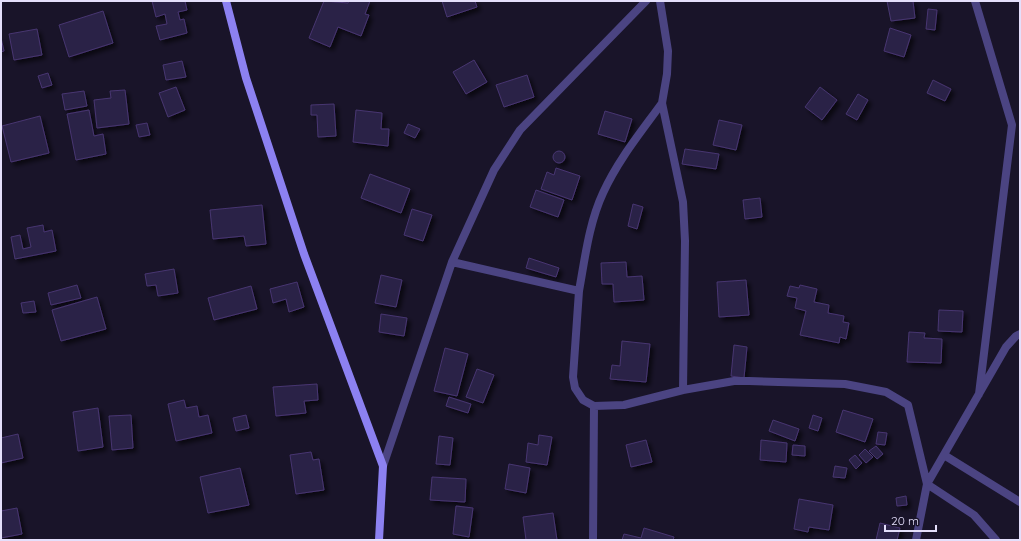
<svg xmlns="http://www.w3.org/2000/svg" width="1021" height="541" font-family="Quicksand,sans-serif">
	<style>
		.building { fill: #2c2247; stroke: #473671; filter: url(#shadow) }
		.lines { fill: none; stroke-linecap: round; stroke-linejoin: round }
		.street { stroke: #4b4482; stroke-width: 8 }
		.secondary { stroke: #8c81f1; stroke-width: 8 }
	</style>
	<defs>
		<filter id="shadow"><feDropShadow dx="3.5" dy="3.5" stdDeviation="2" flood-color="#0009"/></filter>
	</defs>
	<rect width="100%" height="100%" fill="#191429"/>
	<path class="building" d="M 152,1 L 185,1 L 187,10 L 178,12 L 180,20 L 184,19 L 187,33 L 160,40 L 156,26 L 167,24 L 165,14 L 156,17 Z
		M 324,1 L 348,3 L 349,1 L 370,1 L 365,14 L 369,15 L 361,36 L 338,27 L 330,47 L 309,38 Z
		M 442,1 L 475,1 L 477,7 L 447,17 Z
		M 887,1 L 913,1 L 915,18 L 891,21 Z
		M 928,9 L 937,10 L 935,30 L 926,29 Z
		M 103,11 L 113,43 L 69,57 L 59,25 Z
		M 890,28 L 911,35 L 904,57 L 884,51 Z
		M 37,29 L 42,55 L 14,60 L 9,34 Z
		M 1,38 L 4,51 L 1,52 Z
		M 474,60 L 487,82 L 466,94 L 453,72 Z
		M 182,61 L 186,77 L 166,80 L 163,65 Z
		M 48,73 L 52,85 L 42,88 L 38,76 Z
		M 527,75 L 534,97 L 504,107 L 496,85 Z
		M 933,80 L 951,89 L 945,101 L 927,93 Z
		M 176,87 L 185,110 L 168,117 L 159,93 Z
		M 820,87 L 837,100 L 822,120 L 805,107 Z
		M 125,90 L 129,124 L 97,128 L 94,100 L 111,98 L 110,91 Z
		M 84,91 L 87,106 L 65,110 L 62,94 Z
		M 858,94 L 868,100 L 857,120 L 846,114 Z
		M 334,104 L 336,136 L 318,137 L 317,115 L 311,115 L 311,105 Z
		M 89,110 L 94,136 L 103,134 L 106,154 L 76,160 L 67,114 Z
		M 356,110 L 382,113 L 381,129 L 389,129 L 388,146 L 353,142 Z
		M 605,111 L 632,119 L 625,142 L 598,134 Z
		M 40,116 L 49,153 L 11,162 L 2,126 Z
		M 719,120 L 742,125 L 736,150 L 713,145 Z
		M 147,123 L 150,135 L 139,137 L 136,125 Z
		M 408,124 L 420,129 L 415,138 L 404,133 Z
		M 685,149 L 719,154 L 716,169 L 682,164 Z
		M553 157a6 6 0 1 1 12 0a6 6 0 1 1-12 0Z
		M 556,168 L 580,176 L 572,200 L 541,189 L 547,172 L 554,175 Z
		M 370,174 L 410,189 L 401,213 L 361,198 Z
		M 536,190 L 564,200 L 558,217 L 530,207 Z
		M 760,198 L 762,217 L 745,219 L 743,200 Z
		M 633,204 L 643,207 L 637,229 L 628,226 Z
		M 262,205 L 266,244 L 246,246 L 244,236 L 213,239 L 210,210 Z
		M 412,209 L 432,215 L 423,241 L 404,235 Z
		M 43,225 L 44,232 L 52,230 L 56,251 L 15,259 L 11,237 L 20,235 L 23,249 L 31,247 L 27,228 Z
		M 529,258 L 559,268 L 556,277 L 526,268 Z
		M 626,262 L 627,277 L 642,276 L 644,300 L 614,302 L 613,284 L 602,284 L 601,263 Z
		M 174,269 L 178,293 L 158,296 L 156,285 L 147,286 L 145,274 Z
		M 381,275 L 402,280 L 396,307 L 375,303 Z
		M 746,280 L 749,315 L 719,317 L 717,282 Z
		M 297,282 L 304,307 L 289,312 L 286,299 L 273,303 L 270,289 Z
		M 77,285 L 81,298 L 51,305 L 48,293 Z
		M 800,285 L 817,289 L 814,302 L 829,305 L 828,313 L 844,316 L 843,322 L 849,323 L 846,339 L 840,337 L 839,343 L 800,335 L 806,311 L 795,308 L 797,298 L 787,296 L 790,286 L 799,288 Z
		M 251,286 L 257,309 L 214,320 L 208,298 Z
		M 97,297 L 106,329 L 61,341 L 52,310 Z
		M 34,301 L 36,312 L 23,313 L 21,303 Z
		M 939,310 L 963,311 L 962,332 L 938,331 Z
		M 381,314 L 407,318 L 404,336 L 379,332 Z
		M 909,332 L 925,333 L 924,338 L 942,339 L 941,363 L 907,362 Z
		M 622,341 L 650,344 L 646,382 L 610,379 L 612,365 L 620,366 Z
		M 734,345 L 747,347 L 744,378 L 731,376 Z
		M 445,348 L 468,354 L 457,396 L 434,391 Z
		M 477,369 L 494,375 L 483,403 L 466,397 Z
		M 317,384 L 318,400 L 304,401 L 306,413 L 276,416 L 273,387 Z
		M 449,397 L 471,404 L 468,413 L 446,406 Z
		M 184,400 L 186,408 L 197,406 L 199,417 L 208,415 L 212,433 L 176,441 L 168,404 Z
		M 98,408 L 103,447 L 78,451 L 73,412 Z
		M 843,410 L 873,419 L 865,442 L 836,432 Z
		M 131,415 L 133,448 L 112,450 L 109,416 Z
		M 246,415 L 249,428 L 236,431 L 233,418 Z
		M 813,415 L 822,418 L 818,431 L 809,428 Z
		M 773,420 L 799,429 L 795,441 L 769,431 Z
		M 878,432 L 887,433 L 885,445 L 876,444 Z
		M 18,434 L 23,458 L 1,463 L 1,438 Z
		M 539,435 L 552,437 L 547,465 L 526,462 L 528,443 L 538,445 Z
		M 439,436 L 453,438 L 450,465 L 436,464 Z
		M 646,440 L 652,462 L 631,467 L 626,445 Z
		M 761,440 L 787,443 L 786,462 L 760,460 Z
		M 793,445 L 805,446 L 805,456 L 792,455 Z
		M 876,446 L 883,454 L 877,459 L 869,451 Z
		M 865,449 L 873,457 L 866,463 L 859,455 Z
		M 311,452 L 313,460 L 319,459 L 324,490 L 296,494 L 290,455 Z
		M 855,455 L 862,463 L 856,469 L 849,460 Z
		M 509,464 L 530,468 L 526,493 L 505,489 Z
		M 835,466 L 847,468 L 845,478 L 833,477 Z
		M 240,468 L 249,505 L 208,513 L 200,477 Z
		M 432,477 L 466,479 L 465,502 L 430,500 Z
		M 906,496 L 907,505 L 897,506 L 896,498 Z
		M 799,499 L 833,505 L 829,530 L 809,527 L 808,532 L 794,529 Z
		M 456,506 L 473,508 L 469,537 L 453,534 Z
		M 17,508 L 22,534 L 1,538 L 1,511 Z
		M 553,513 L 557,540 L 526,540 L 523,517 Z
		M 880,523 L 900,528 L 897,540 L 876,540 Z
		M 644,528 L 674,537 L 673,540 L 622,540 L 624,534 L 641,538 Z"/>
	<g class="lines">
		<path class="street" d="M 660,1 L 668,51 L 667,74 L 662,103 L 683,202 L 685,241 L 683,390
			M 975,1 L 1012,125 L 979,394
			M 452,262 L 579,291 L 573,377 L 575,388 L 583,400 L 594,406 L 624,405 L 683,390 L 734,381 L 749,381 L 845,384 L 886,392 L 908,405 L 927,484 L 974,515 L 996,540
			M 579,291 C 585,258 589,223 603,193 C 618,160 641,132 662,103
			M 944,455 L 1020,502
			M 383,466 L 452,262 L 494,170 L 520,130 L 646,1
			M 593,540 L 594,406
			M 916,540 L 927,484 L 1006,347 L 1016,336 L 1020,334"/>
		<path class="secondary" d="M 226,1 L 246,78 L 304,254 L 383,466 L 379,540"/>
	</g>
	<rect width="1021" height="541" fill="none" stroke="#e4dffb" stroke-width="4"/>
	<path d="M885 525v6h51v-6" fill="none" stroke="#e4dffb" stroke-width="2"/>
	<text x="891" y="525" font-size="12" fill="#e4dffb" stroke="#191429" stroke-width="3" paint-order="stroke">20 m</text>
</svg>
